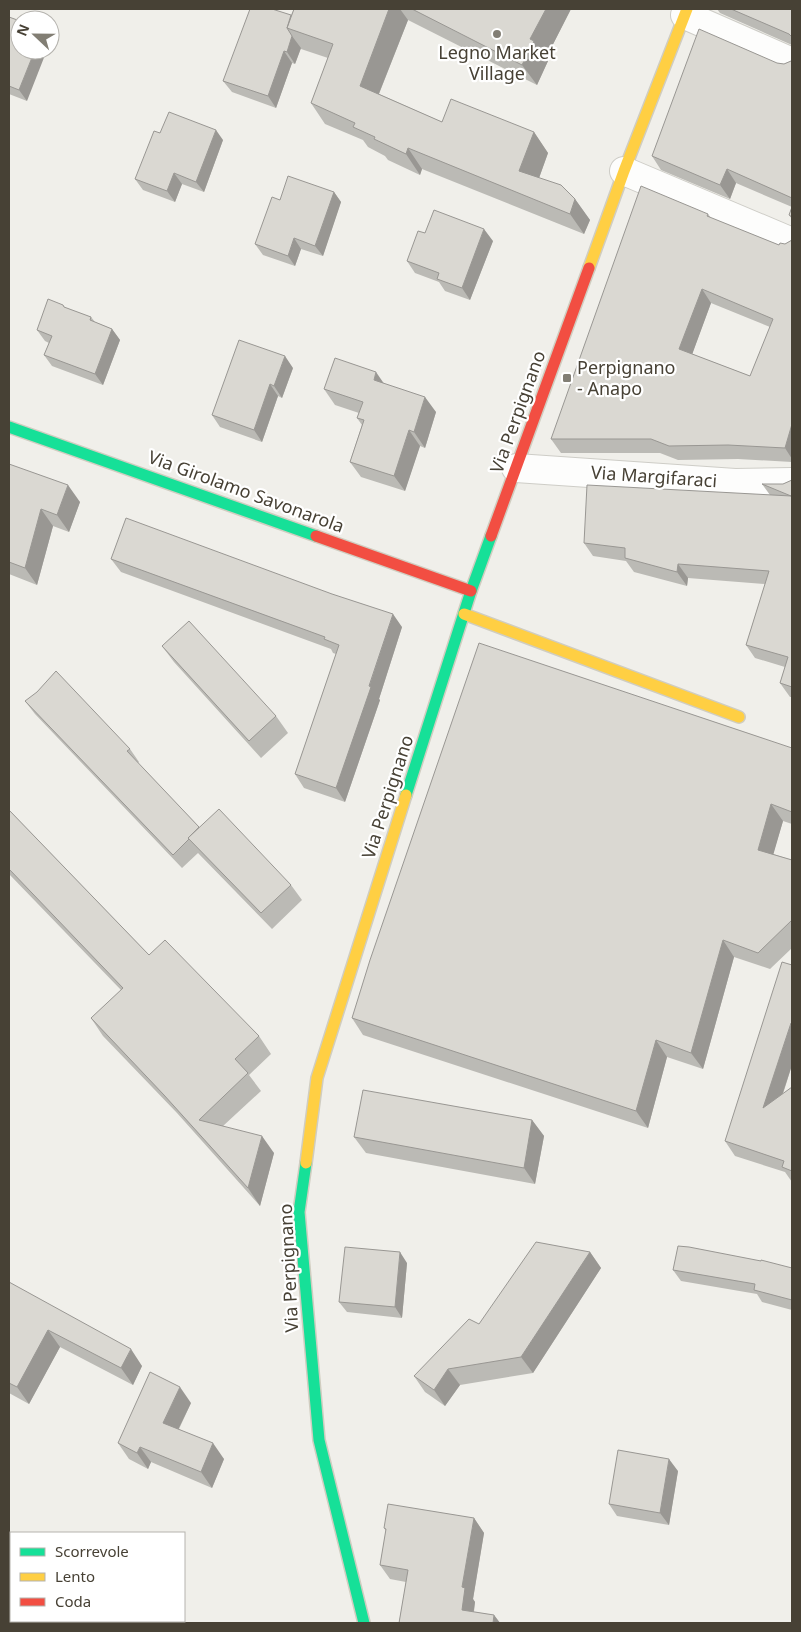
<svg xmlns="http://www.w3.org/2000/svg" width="801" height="1632" font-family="'Noto Sans',sans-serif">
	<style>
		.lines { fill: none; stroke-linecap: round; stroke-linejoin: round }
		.street-casing { stroke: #cecdc7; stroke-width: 30 }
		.fast-casing { stroke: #d0cdc0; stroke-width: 14 }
		.slow-casing { stroke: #d0cdc0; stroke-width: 14 }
		.jam-casing { stroke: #d0cdc0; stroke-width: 14 }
		.street { stroke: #fdfdfc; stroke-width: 28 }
		.fast { stroke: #16e098; stroke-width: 11 }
		.slow { stroke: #ffcf43; stroke-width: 11 }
		.jam { stroke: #f24e42; stroke-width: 11 }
		.wall { fill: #bbbab5; fill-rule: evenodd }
		.shaded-wall { fill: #999793 }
		.building { fill: #dad8d2; stroke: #999793; fill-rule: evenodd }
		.poi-dot { fill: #827e74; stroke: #fff; stroke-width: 2 }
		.labels { text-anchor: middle; stroke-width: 4.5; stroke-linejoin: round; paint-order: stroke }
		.poi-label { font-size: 18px; fill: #474135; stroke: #fff }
		.street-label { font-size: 18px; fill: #474135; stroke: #fff }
	</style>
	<rect width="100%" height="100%" fill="#f0efea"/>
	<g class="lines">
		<g class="street-casing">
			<path id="street" d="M 685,15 L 792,62
				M 624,171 L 792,242
				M 516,468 L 735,483 L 792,482"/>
		</g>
		<g class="fast-casing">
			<path id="fast" d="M 9,427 L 316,536
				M 406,795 L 471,591 L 491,536
				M 306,1163 L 299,1212 L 319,1440 L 364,1623"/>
		</g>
		<g class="slow-casing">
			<path id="slow" d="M 589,268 L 624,171 L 687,9
				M 464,614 L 739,717
				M 306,1163 L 317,1078 L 406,795"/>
		</g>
		<g class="jam-casing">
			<path id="jam" d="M 316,536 L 471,591
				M 491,536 L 589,268"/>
		</g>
		<use href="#street" class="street"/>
		<use href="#fast" class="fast"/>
		<use href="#slow" class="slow"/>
		<use href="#jam" class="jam"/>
	</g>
	<path class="wall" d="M 294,9 L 571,9 L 546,58 L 548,61 L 537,85 L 408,20 L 379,94 L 442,122 L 534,132 L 548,153 L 539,178 L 575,199 L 590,220 L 584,234 L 422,169 L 420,175 L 388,160 L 385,156 L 368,147 L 363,140 L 325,124 L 311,103 L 328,58 L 301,49 L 301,48 L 295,64 L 292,63 L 276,108 L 232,92 L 223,81 L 291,15 Z
		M 717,9 L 792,9 L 792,45 L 720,13 Z
		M 9,17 L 27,101 L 9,94 Z
		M 792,60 L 792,219 L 789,215 L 792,207 L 736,183 L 730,199 L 661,170 L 652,156 L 777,63 L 784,64 L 791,61 Z
		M 160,133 L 223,140 L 204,192 L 182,184 L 175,202 L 143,190 L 135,179 Z
		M 334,192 L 341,202 L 323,256 L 301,249 L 295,266 L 263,255 L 255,244 L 280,200 Z
		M 708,214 L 711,218 L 779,245 L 785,244 L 792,240 L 792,462 L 738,459 L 678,460 L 660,453 L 561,453 L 551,439 ZM 711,303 L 770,327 L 750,376 L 692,354 Z
		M 425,233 L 493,241 L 470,300 L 445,291 L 439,282 L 415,273 L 407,261 Z
		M 63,305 L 65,308 L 91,317 L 95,322 L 112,329 L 120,340 L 103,385 L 52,366 L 44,355 L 49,343 L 45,341 L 37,330 Z
		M 293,368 L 282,398 L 278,396 L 262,442 L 220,427 L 212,415 Z
		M 384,384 L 436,412 L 425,448 L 420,446 L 405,491 L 361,477 L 350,462 L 362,425 L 357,418 L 359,413 L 335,405 L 324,389 Z
		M 9,464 L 80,502 L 69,532 L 53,526 L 37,585 L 9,574 Z
		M 792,480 L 792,697 L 790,697 L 780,683 L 785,667 L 755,658 L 746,645 L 765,584 L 688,578 L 687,586 L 634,572 L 626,561 L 593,556 L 584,543 L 770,495 L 762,484 L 783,484 Z
		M 111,559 L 402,627 L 379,699 L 380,700 L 345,802 L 304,788 L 295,774 L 336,654 L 333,653 L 331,649 L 121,572 Z
		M 162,646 L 276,716 L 288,733 L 261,758 L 174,662 Z
		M 25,701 L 130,749 L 139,762 L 138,763 L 199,827 L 291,885 L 302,900 L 272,929 L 198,853 L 182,868 L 35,714 Z
		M 792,748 L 792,824 L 783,821 L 773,854 L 792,860 L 792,948 L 770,969 L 734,957 L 703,1069 L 667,1057 L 648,1128 L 363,1035 L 352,1018 Z
		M 9,810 L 149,955 L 259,1036 L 271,1054 L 249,1075 L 261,1091 L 223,1126 L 274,1153 L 260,1206 L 177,1113 L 103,1036 L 91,1018 L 121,990 L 9,874 Z
		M 792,965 L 792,1065 L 783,1094 L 792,1087 L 792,1182 L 785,1172 L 735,1156 L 725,1141 Z
		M 532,1120 L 544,1136 L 535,1184 L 366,1153 L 354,1137 Z
		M 590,1252 L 601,1268 L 533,1373 L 460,1385 L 445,1406 L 425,1392 L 414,1376 L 479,1324 Z
		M 407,1263 L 402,1318 L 347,1312 L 339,1302 Z
		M 792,1268 L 792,1310 L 762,1302 L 757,1294 L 681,1281 L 673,1270 Z
		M 9,1282 L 142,1366 L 133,1385 L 60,1347 L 29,1404 L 9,1393 Z
		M 191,1403 L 179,1429 L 224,1459 L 212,1488 L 151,1462 L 148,1469 L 129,1459 L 118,1443 Z
		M 678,1471 L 669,1525 L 617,1516 L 609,1504 Z
		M 474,1518 L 484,1533 L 473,1599 L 475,1602 L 474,1612 L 494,1615 L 500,1623 L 399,1623 L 406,1582 L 390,1579 L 380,1565 L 386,1531 L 384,1528 Z"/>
	<path class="shaded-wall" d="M 389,9 L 400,9 L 408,20 L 374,106 L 360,86 Z
		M 546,9 L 571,9 L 546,58 L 548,61 L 537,85 L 522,65 L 530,39 Z
		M 292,36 L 301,48 L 295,64 L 287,52 Z
		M 35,50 L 47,50 L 27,101 L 19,90 Z
		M 284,51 L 292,63 L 276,108 L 268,96 Z
		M 216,130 L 223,140 L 204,192 L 196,182 Z
		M 534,132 L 548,153 L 534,192 L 519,171 Z
		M 408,148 L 422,169 L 420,175 L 406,154 Z
		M 727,169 L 736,183 L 730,199 L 720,185 Z
		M 174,173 L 182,184 L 175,202 L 167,191 Z
		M 334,192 L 341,202 L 323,256 L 315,246 Z
		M 575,199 L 590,220 L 584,234 L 570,214 Z
		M 484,229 L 493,241 L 470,300 L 462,288 Z
		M 294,238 L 301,249 L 295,266 L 288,256 Z
		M 702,289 L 711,303 L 689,363 L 679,349 Z
		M 112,329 L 120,340 L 103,385 L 95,374 Z
		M 285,356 L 293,368 L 282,398 L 274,386 Z
		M 376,372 L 387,388 L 374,380 Z
		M 270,384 L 278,396 L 262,442 L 254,430 Z
		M 425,397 L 436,412 L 425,448 L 414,432 Z
		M 792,424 L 792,459 L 785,448 Z
		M 409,430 L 420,446 L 405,491 L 394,476 Z
		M 68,485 L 80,502 L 69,532 L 57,515 Z
		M 41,509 L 53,526 L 37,585 L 25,568 Z
		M 678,564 L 688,578 L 687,586 L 677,572 Z
		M 393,614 L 402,627 L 379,699 L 380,700 L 345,802 L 336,788 Z
		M 771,804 L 783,821 L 770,866 L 758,850 Z
		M 723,940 L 734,957 L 703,1069 L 691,1053 Z
		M 791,1023 L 792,1024 L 792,1065 L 773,1123 L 763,1108 Z
		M 656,1040 L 667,1057 L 648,1128 L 636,1111 Z
		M 532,1120 L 544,1136 L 535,1184 L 524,1168 Z
		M 262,1136 L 274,1153 L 260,1206 L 248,1188 Z
		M 400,1252 L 407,1263 L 402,1318 L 395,1307 Z
		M 590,1252 L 601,1268 L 533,1373 L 521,1357 Z
		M 48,1330 L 60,1347 L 29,1404 L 17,1387 Z
		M 131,1349 L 142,1366 L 133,1385 L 121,1368 Z
		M 448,1369 L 460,1385 L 445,1406 L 434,1390 Z
		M 180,1387 L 191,1403 L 174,1438 L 163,1423 Z
		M 213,1443 L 224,1459 L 212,1488 L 201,1472 Z
		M 140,1447 L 151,1462 L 148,1469 L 137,1453 Z
		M 669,1459 L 678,1471 L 669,1525 L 660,1513 Z
		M 474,1518 L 484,1533 L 473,1599 L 475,1602 L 472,1623 L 462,1610 L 462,1587 Z
		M 494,1615 L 500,1623 L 493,1623 Z"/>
	<path class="building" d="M 250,9 L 272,9 L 291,15 L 287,28 L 292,36 L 287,52 L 284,51 L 268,96 L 223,81 Z
		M 294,9 L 389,9 L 360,86 L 442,122 L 451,99 L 534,132 L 519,171 L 561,185 L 575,199 L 570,214 L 408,148 L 406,154 L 374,139 L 375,137 L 353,127 L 355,123 L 311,103 L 333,44 L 287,28 Z
		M 412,9 L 546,9 L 530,39 L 534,41 L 522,65 Z
		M 731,9 L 792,9 L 792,37 L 789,34 Z
		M 9,17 L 20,21 L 19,24 L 20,24 L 20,50 L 35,50 L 19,90 L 9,86 Z
		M 699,29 L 777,63 L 784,64 L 791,61 L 792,60 L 792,198 L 727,169 L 720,185 L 652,156 Z
		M 169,112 L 216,130 L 196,182 L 174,173 L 167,191 L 135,179 L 154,131 L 160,133 Z
		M 288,176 L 334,192 L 315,246 L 294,238 L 288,256 L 255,244 L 272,197 L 280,200 Z
		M 641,186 L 708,214 L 707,216 L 779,245 L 780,243 L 785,244 L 792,240 L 792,424 L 785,448 L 728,445 L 669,446 L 651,439 L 551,439 ZM 702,289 L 773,319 L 750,376 L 679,349 Z
		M 792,207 L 792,217 L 789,215 Z
		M 434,210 L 484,229 L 462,288 L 437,279 L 439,273 L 407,261 L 418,231 L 425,233 Z
		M 48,299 L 63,305 L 64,307 L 91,317 L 90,320 L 112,329 L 95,374 L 44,355 L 52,336 L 37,330 Z
		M 239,340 L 285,356 L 274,386 L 270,384 L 254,430 L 212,415 Z
		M 335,358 L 376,372 L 374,380 L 425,397 L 414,432 L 409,430 L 394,476 L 350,462 L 364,420 L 357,418 L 363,402 L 324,389 Z
		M 9,464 L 68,485 L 57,515 L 41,509 L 25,568 L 9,562 Z
		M 792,480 L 792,687 L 780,683 L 788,657 L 746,645 L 769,571 L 678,564 L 677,572 L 625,558 L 625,548 L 584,543 L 587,485 L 791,496 L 762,484 L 783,484 Z
		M 126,518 L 332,594 L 393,614 L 369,686 L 371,687 L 336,788 L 295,774 L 339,645 L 324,639 L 325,637 L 111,559 Z
		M 189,621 L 276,716 L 249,741 L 162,646 Z
		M 479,643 L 792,748 L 792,812 L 771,804 L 758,850 L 792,860 L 792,920 L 758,953 L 723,940 L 691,1053 L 656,1040 L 636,1111 L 352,1018 L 370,960 Z
		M 56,671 L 130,749 L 127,751 L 199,827 L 188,838 L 189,839 L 173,855 L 25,701 L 37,692 Z
		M 219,809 L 291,885 L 261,913 L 188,838 Z
		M 9,810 L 149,955 L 165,940 L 259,1036 L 235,1059 L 248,1073 L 199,1120 L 262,1136 L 248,1188 L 164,1095 L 91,1018 L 123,988 L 9,869 Z
		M 782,962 L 792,965 L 792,1023 L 791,1023 L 763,1108 L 792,1087 L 792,1171 L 782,1167 L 784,1161 L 725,1141 Z
		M 363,1090 L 532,1120 L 524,1168 L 354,1137 Z
		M 536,1242 L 590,1252 L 521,1357 L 448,1369 L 434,1390 L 414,1376 L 469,1319 L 479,1324 Z
		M 678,1246 L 689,1247 L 761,1261 L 761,1260 L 792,1268 L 792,1300 L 754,1290 L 755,1284 L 673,1270 Z
		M 345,1247 L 400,1252 L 395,1307 L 339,1302 Z
		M 9,1282 L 131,1349 L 121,1368 L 48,1330 L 17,1387 L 9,1383 Z
		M 150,1372 L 180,1387 L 163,1423 L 213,1443 L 201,1472 L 140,1447 L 137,1453 L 118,1443 Z
		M 618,1450 L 669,1459 L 660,1513 L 609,1504 Z
		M 388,1504 L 474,1518 L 462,1587 L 465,1588 L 462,1610 L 494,1615 L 493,1623 L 399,1623 L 408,1570 L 380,1565 L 386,1529 L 384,1528 Z"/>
	<g class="poi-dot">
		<circle cx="497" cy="34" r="5"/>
		<rect x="562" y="373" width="10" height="10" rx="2.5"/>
	</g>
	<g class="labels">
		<g class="poi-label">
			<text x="497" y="59">Legno Market<tspan x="497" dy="21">Village</tspan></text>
			<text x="577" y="374" text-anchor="start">Perpignano<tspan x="577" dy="21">- Anapo</tspan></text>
		</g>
		<g class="street-label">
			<text transform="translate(518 412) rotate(-70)" y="6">Via Perpignano</text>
			<text transform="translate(654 477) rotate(4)" y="6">Via Margifaraci</text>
			<text transform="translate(246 492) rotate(20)" y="6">Via Girolamo Savonarola</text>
			<text transform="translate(388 797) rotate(-72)" y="6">Via Perpignano</text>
			<text transform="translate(289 1268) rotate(-93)" y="6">Via Perpignano</text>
		</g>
	</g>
	<rect width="801" height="1632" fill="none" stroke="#474135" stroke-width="20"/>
	<rect x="10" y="1532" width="175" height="90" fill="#ffffff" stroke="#b5b3ae"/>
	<rect x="20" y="1548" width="25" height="8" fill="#16e098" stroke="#b5b3ae"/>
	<text x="55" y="1557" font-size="15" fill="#474135">Scorrevole</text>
	<rect x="20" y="1573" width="25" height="8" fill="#ffcf43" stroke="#b5b3ae"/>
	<text x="55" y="1582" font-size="15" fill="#474135">Lento</text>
	<rect x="20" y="1598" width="25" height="8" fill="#f24e42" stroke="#b5b3ae"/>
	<text x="55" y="1607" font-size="15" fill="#474135">Coda</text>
	<g transform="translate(35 35) rotate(292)"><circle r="24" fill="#ffffff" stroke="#b5b3ae"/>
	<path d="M0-4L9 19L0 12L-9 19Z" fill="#827e74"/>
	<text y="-8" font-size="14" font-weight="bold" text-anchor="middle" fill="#474135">N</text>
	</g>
</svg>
